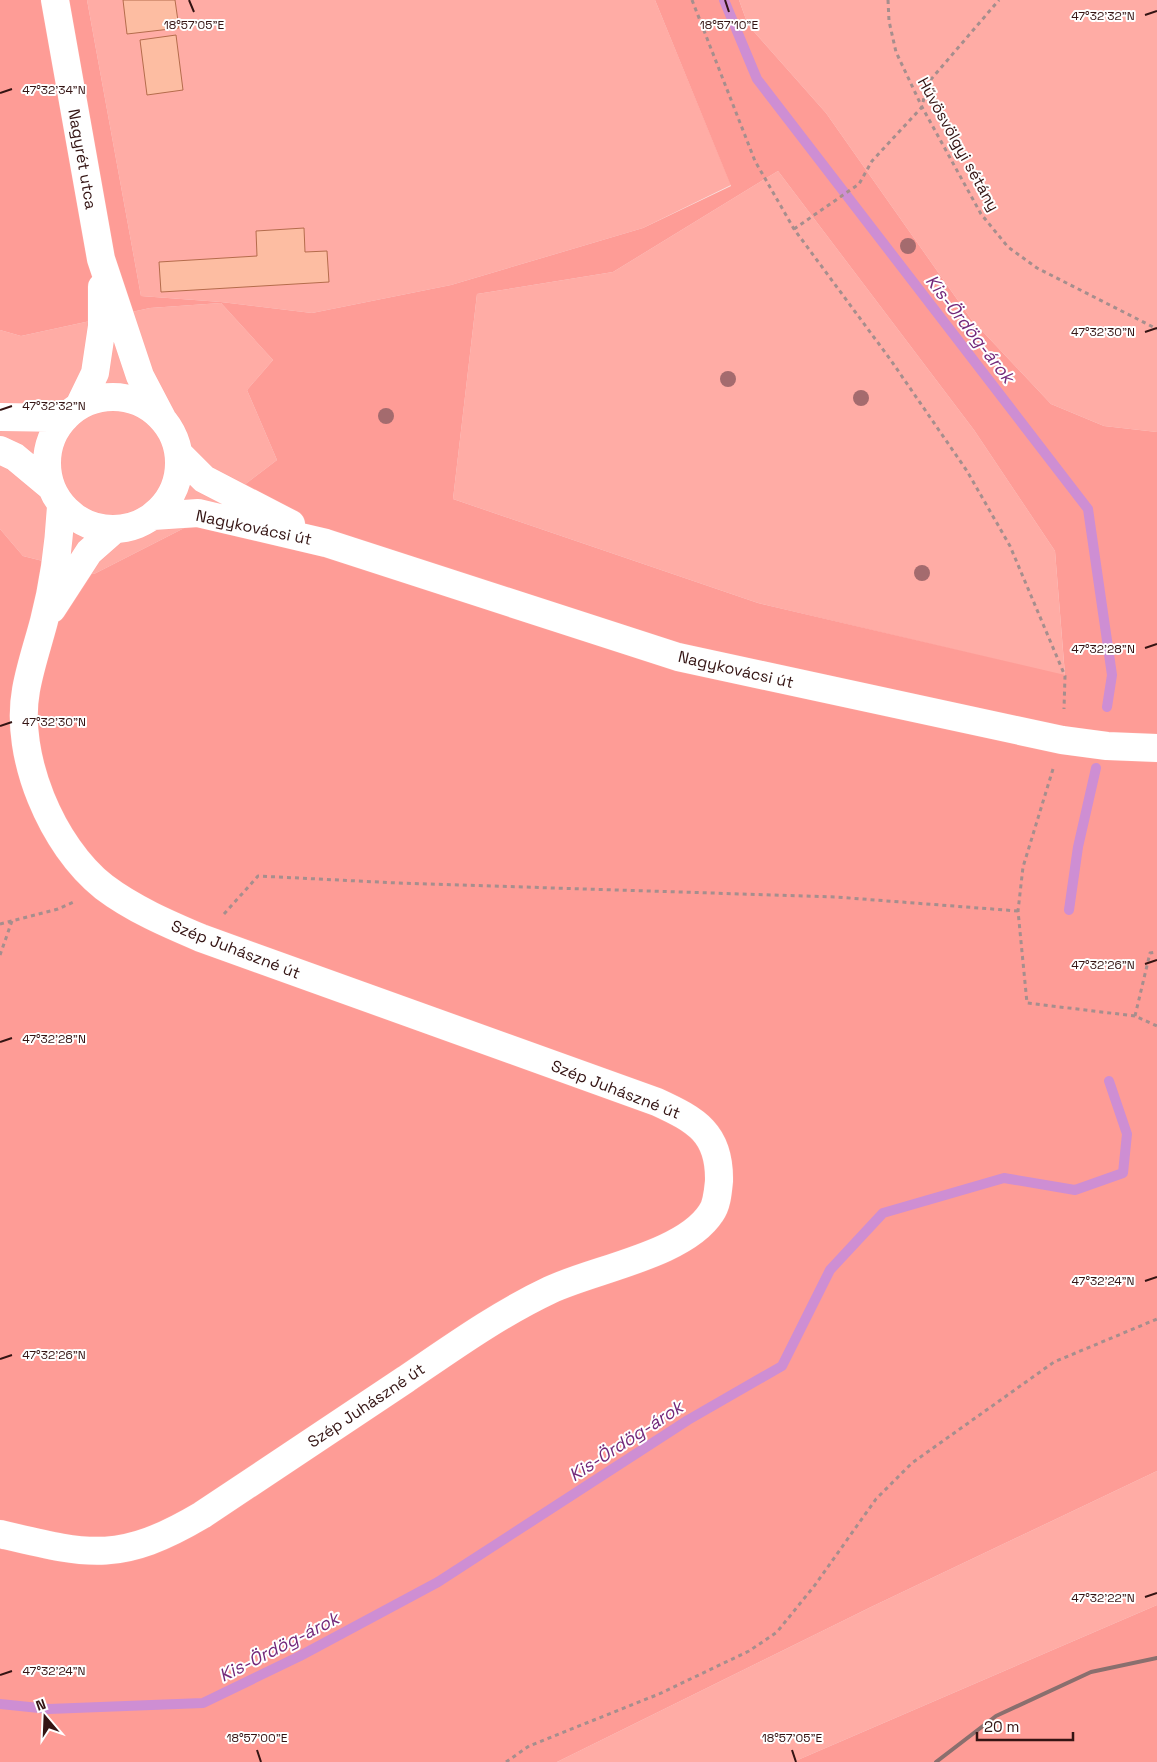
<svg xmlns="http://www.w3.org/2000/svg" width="1157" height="1762" font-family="'Space Grotesk',sans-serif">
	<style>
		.green { fill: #ffaca5 }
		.forest { fill: #fe9c96; fill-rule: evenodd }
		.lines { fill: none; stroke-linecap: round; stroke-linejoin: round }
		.stream { stroke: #ce8ed3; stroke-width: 10 }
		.building { fill: #fdbda2; stroke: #b56c4c }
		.secondary-casing { stroke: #fea7a1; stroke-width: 29 }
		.path { stroke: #a68e8d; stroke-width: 3; stroke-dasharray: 4 4; stroke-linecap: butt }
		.secondary { stroke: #fff; stroke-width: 28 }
		.rail { stroke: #8a6f6e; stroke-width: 4 }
		.tree { fill: #a46b6e }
		.ticks { fill: none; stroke: #341413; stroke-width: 2 }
		.labels { text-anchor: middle; stroke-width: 4; stroke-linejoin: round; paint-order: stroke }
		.street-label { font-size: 16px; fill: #341413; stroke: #fff }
		.water-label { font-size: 18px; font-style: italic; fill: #73287a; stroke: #fff }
		.ticks-label { font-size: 12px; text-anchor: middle; fill: #341413; stroke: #fff; stroke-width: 4; stroke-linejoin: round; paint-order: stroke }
	</style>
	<rect width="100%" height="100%" fill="#f7e4e3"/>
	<path class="green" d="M 87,0 L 655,0 L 731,185 L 643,228 L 451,285 L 312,313 L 221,302 L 141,296 Z
		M 739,0 L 1157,0 L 1157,432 L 1104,426 L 1051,404 L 971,319 L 826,113 L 748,25 Z
		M 778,171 L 974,430 L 1055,551 L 1065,676 L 758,603 L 453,499 L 477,294 L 613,272 Z
		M 221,303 L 273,360 L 247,390 L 277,460 L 194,523 L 94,574 L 23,556 L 0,529 L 0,330 L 21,336 L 150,308 Z
		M 1157,1471 L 1157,1605 L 793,1762 L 557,1762 L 871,1607 Z"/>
	<path class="forest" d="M 0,0 L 87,0 L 141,296 L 221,302 L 312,313 L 451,285 L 643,228 L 731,186 L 655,0 L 739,0 L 748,25 L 826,113 L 971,319 L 1051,404 L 1104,426 L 1157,432 L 1157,1471 L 871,1607 L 557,1762 L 0,1762 L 0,529 L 23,556 L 94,574 L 194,523 L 277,460 L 247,390 L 273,360 L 221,303 L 150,308 L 21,336 L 0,330 ZM 778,171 L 974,430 L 1055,551 L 1065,675 L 758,603 L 453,499 L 477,294 L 613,272 Z
		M 1157,1605 L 1157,1762 L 793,1762 Z"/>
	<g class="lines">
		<path class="stream" d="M 724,0 L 757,79 L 1088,509 L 1112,675 L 1107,707
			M 1069,910 L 1078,847 L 1096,768
			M 0,1704 L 49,1709 L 203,1703 L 300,1656 L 438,1582 L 688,1420 L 782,1366 L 830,1270 L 883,1213 L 1004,1178 L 1075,1190 L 1123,1173 L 1127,1134 L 1109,1081"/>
	</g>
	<path class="building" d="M 123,0 L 175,0 L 179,28 L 127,34 Z
		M 176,35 L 183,90 L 147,95 L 140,40 Z
		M 304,228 L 305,252 L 327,251 L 329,282 L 161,292 L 159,262 L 257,256 L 256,231 Z"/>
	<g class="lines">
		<g class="secondary-casing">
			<path id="secondary" d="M 55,0 L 101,259 L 140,376 L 162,418
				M47 463a66 66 0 1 1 132 0a66 66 0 1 1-132 0Z
				M 79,406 L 95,373 L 102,326 L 102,287
				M 0,417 L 65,418
				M 0,450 L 15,457 L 51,487
				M 179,454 L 204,479 L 291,524
				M 153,516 L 198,513 L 326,543 L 678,657 L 1062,740 L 1107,746 L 1157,748
				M 52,609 L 89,552 L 114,530
				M 0,1534 C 89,1555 119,1564 202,1515 C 270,1469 338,1424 406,1379 C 453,1347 499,1314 550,1290 C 594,1269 684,1255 711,1213 C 717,1205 718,1191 719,1181 C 720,1133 696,1120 657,1102 L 201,938 C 168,924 133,909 104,887 C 52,846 14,756 26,690 C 30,667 38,644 44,621 C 54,583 59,544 61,505"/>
		</g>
		<path class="path" d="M 692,0 L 755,161 L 794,229 L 890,359 L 967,471 L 1010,546 L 1065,676 L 1064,709
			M 888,0 L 889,21 L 896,52 L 922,107 L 981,214 L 1008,247 L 1037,268 L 1157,329
			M 794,229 L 859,184 L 872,161 L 922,107 L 927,84 L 999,0
			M 1053,769 L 1023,867 L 1018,911 L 1027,1003 L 1135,1016 L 1157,1026
			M 224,914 L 258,876 L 398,883 L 836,897 L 1018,911
			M 0,924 L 58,909 L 76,901
			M 0,955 L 12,921
			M 1135,1016 L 1150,953 L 1157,952
			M 506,1762 L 529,1746 L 659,1694 L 749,1651 L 777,1632 L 815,1585 L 876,1499 L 912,1463 L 1054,1362 L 1157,1319"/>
		<use href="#secondary" class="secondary"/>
		<path class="rail" d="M 936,1762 L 996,1716 L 1091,1672 L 1157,1658"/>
	</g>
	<g class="tree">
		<circle cx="908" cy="246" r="8"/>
		<circle cx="728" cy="379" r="8"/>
		<circle cx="861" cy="398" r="8"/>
		<circle cx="386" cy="416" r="8"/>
		<circle cx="922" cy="573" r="8"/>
	</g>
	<path class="ticks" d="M 189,0 L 194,12M 725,0 L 729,12M 1145,15 L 1157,11M 0,93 L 12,89M 1145,332 L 1157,328M 0,410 L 12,406M 1145,648 L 1157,644M 0,726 L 12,722M 1145,964 L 1157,960M 0,1042 L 12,1038M 1145,1281 L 1157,1277M 0,1359 L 12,1355M 1145,1597 L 1157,1593M 0,1675 L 12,1671M 257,1750 L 261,1762M 792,1750 L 796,1762"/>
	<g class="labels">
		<g class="street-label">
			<text transform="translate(959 144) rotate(61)" y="6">Hűvösvölgyi sétány</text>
			<text transform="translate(83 159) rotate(80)" y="6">Nagyrét utca</text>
			<text transform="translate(254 527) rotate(12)" y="6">Nagykovácsi út</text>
			<text transform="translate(736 669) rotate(13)" y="6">Nagykovácsi út</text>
			<text transform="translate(236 949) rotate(21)" y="6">Szép Juhászné út</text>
			<text transform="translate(616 1089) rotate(21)" y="6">Szép Juhászné út</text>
			<text transform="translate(366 1405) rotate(-34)" y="6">Szép Juhászné út</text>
		</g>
		<g class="water-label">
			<text transform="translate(970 329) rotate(52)" y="6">Kis-Ördög-árok</text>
			<text transform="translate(626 1441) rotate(-33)" y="6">Kis-Ördög-árok</text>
			<text transform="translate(279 1647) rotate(-27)" y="6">Kis-Ördög-árok</text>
		</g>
	</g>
	<g class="ticks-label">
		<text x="1103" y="20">47°32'32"N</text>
		<text x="729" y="29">18°57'10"E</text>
		<text x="194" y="29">18°57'05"E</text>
		<text x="54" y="94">47°32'34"N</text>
		<text x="1103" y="336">47°32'30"N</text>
		<text x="54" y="410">47°32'32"N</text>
		<text x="1103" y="653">47°32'28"N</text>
		<text x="54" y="726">47°32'30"N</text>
		<text x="1103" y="969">47°32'26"N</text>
		<text x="54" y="1043">47°32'28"N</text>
		<text x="1103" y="1285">47°32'24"N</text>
		<text x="54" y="1359">47°32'26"N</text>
		<text x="1103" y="1602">47°32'22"N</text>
		<text x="54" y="1675">47°32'24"N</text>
		<text x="257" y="1742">18°57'00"E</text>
		<text x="792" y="1742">18°57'05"E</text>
	</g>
	<g transform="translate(45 1717) rotate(341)" stroke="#ffffff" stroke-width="4" paint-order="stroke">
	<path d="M0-4L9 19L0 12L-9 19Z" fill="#341413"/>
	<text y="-8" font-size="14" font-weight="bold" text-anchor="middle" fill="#341413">N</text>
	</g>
	<path d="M977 1732v8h96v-8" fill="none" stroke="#341413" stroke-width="2.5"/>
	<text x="984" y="1732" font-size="15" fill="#341413" stroke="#ffffff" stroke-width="4" paint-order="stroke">20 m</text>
</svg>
